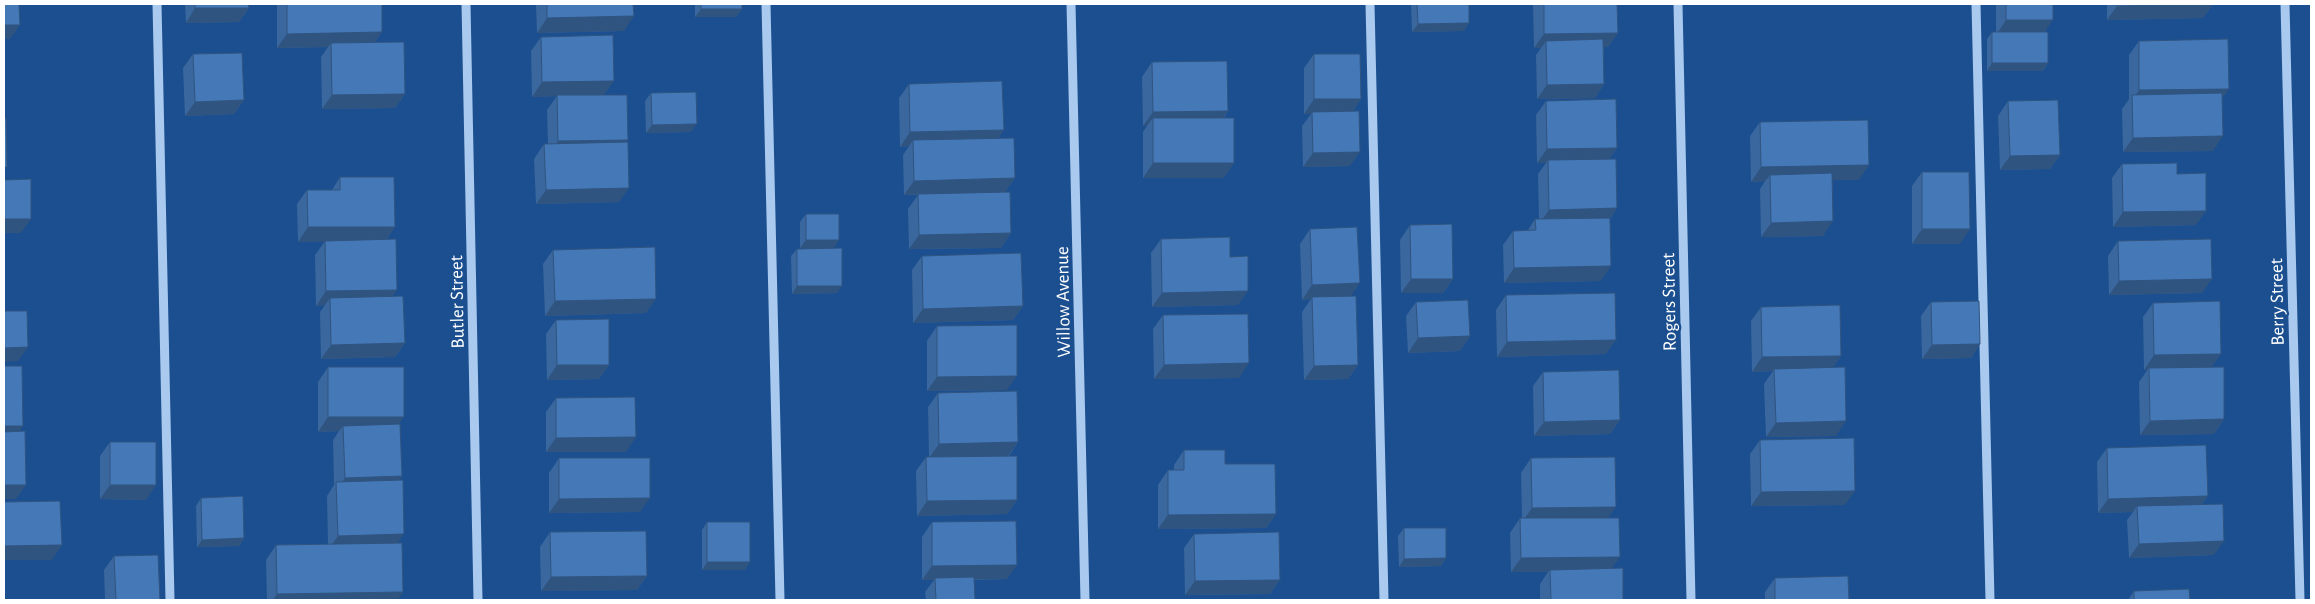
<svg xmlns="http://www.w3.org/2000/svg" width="2315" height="604" font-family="'Alegreya Sans',sans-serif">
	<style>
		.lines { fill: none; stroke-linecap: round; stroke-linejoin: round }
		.minor { stroke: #a9c9ee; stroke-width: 9 }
		.wall { fill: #3a679d }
		.shaded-wall { fill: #305480 }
		.building { fill: #4478b7; stroke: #305480 }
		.labels { text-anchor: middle; stroke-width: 4.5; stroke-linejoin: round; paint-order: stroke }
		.street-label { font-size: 19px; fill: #fff; stroke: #1b4f8f }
	</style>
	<rect width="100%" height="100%" fill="#1b4f8f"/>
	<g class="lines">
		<path class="minor" d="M 157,4 L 170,600
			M 466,4 L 478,600
			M 766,4 L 780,600
			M 1071,4 L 1085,600
			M 1370,4 L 1384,600
			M 1678,4 L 1691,600
			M 1976,4 L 1990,600
			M 2285,4 L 2300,600"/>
	</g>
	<path class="wall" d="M 185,4 L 248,4 L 249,8 L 239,22 L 186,23 Z
		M 277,4 L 382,4 L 382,32 L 375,42 L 405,94 L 395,108 L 322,109 L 321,57 L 328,47 L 277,48 Z
		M 536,4 L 633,4 L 624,31 L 537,33 Z
		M 695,4 L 742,4 L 742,9 L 736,17 L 695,17 Z
		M 1411,4 L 1469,4 L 1464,31 L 1412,32 Z
		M 1533,4 L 1617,4 L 1618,33 L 1608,47 L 1604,47 L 1604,84 L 1595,98 L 1537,99 L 1536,55 L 1541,48 L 1534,48 Z
		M 1996,4 L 2053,4 L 2045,32 L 2048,63 L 2043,71 L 1987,71 L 1987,39 L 1992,32 L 1996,32 Z
		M 2107,4 L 2213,4 L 2203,18 L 2107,20 Z
		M 541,37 L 604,95 L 627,142 L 619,202 L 536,204 L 534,159 L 544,144 L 548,144 L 547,110 L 557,96 L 532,97 L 531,51 Z
		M 2139,41 L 2222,99 L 2213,151 L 2123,152 L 2122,109 L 2129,99 L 2129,55 Z
		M 193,54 L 244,100 L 234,114 L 185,116 L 183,68 Z
		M 1314,54 L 1361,99 L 1352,112 L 1350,166 L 1303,167 L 1302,126 L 1311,114 L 1304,114 L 1304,68 Z
		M 1152,62 L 1228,111 L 1224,118 L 1224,178 L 1143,178 L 1143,132 L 1147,126 L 1143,126 L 1142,77 Z
		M 909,84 L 1004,130 L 998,138 L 1015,178 L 1005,192 L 1011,233 L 1001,248 L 909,249 L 908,209 L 918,195 L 904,195 L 903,155 L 909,146 L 900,147 L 899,98 Z
		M 651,93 L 691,132 L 646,133 L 645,101 Z
		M 1546,101 L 1617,148 L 1609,159 L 1617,208 L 1610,219 L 1601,281 L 1504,283 L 1503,245 L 1513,231 L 1528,230 L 1535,219 L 1539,219 L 1538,174 L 1546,163 L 1537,163 L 1536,115 Z
		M 2008,101 L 2060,155 L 2050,169 L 2000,170 L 1998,116 Z
		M 1760,122 L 1859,180 L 1832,180 L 1823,236 L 1761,237 L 1760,189 L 1765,181 L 1751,182 L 1750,136 Z
		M 2122,164 L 2177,174 L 2196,225 L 2113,227 L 2112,178 Z
		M 1922,172 L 1960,244 L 1912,244 L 1912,186 Z
		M 340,177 L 395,227 L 386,240 L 392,296 L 405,343 L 395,357 L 321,359 L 320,312 L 325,305 L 316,306 L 315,255 L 325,241 L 298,242 L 297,204 L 307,190 L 332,190 Z
		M 806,214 L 834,248 L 800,248 L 800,222 Z
		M 1410,225 L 1453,279 L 1443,293 L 1401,293 L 1400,240 Z
		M 1310,229 L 1351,296 L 1358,365 L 1348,379 L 1304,380 L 1302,312 L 1311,299 L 1302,300 L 1300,244 Z
		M 1161,239 L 1230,257 L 1238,305 L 1152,307 L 1151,253 Z
		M 2118,241 L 2202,293 L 2109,295 L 2108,256 Z
		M 797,249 L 837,293 L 792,294 L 791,256 Z
		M 553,250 L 646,313 L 545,316 L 543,264 Z
		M 922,256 L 1023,306 L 1013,320 L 913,323 L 912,270 Z
		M 1506,295 L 1606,354 L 1497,357 L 1496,310 Z
		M 1416,302 L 1470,336 L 1460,351 L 1408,353 L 1406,316 Z
		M 1931,302 L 1980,344 L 1971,358 L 1922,359 L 1921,316 Z
		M 2153,303 L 2212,367 L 2224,419 L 2214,434 L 2140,435 L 2139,382 L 2148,369 L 2144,370 L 2143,317 Z
		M 1761,307 L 1841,356 L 1832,368 L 1836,436 L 1766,437 L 1764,384 L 1773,371 L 1752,372 L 1751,321 Z
		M 1163,315 L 1239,378 L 1154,379 L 1153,329 Z
		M 556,320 L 609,365 L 599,379 L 547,380 L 546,334 Z
		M 937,326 L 1007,390 L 927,391 L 927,341 Z
		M 328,367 L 399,424 L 402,476 L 399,480 L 398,543 L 398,600 L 267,600 L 266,560 L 276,545 L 328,544 L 327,496 L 334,485 L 333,440 L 339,431 L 318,432 L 318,382 Z
		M 1543,372 L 1620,420 L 1610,434 L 1534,436 L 1533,386 Z
		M 938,393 L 1018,442 L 1009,456 L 1017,500 L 1007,514 L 917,516 L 916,471 L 926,457 L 929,457 L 928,407 Z
		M 556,398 L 626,452 L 546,452 L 546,412 Z
		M 1760,440 L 1845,505 L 1751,506 L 1750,454 Z
		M 110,442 L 146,500 L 100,499 L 100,456 Z
		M 2107,448 L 2208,496 L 2202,504 L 2214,555 L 2129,558 L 2127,520 L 2133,512 L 2098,513 L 2097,462 Z
		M 1184,450 L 1225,464 L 1276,514 L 1266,528 L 1158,529 L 1158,485 L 1168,470 L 1174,470 L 1174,465 Z
		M 559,458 L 640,512 L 549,513 L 549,473 Z
		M 1531,458 L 1608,518 L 1612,568 L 1623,600 L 1540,600 L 1540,584 L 1548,572 L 1511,572 L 1510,533 L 1520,518 L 1522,518 L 1521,473 Z
		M 201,498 L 244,538 L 239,546 L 197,547 L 196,506 Z
		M 707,522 L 745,570 L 702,570 L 702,530 Z
		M 932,522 L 1007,579 L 974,580 L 975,600 L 926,600 L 925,592 L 934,580 L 922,580 L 922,537 Z
		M 1404,528 L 1446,558 L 1441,566 L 1399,567 L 1398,536 Z
		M 550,532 L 647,576 L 637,590 L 541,591 L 540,547 Z
		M 1194,534 L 1280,580 L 1270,594 L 1185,595 L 1184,548 Z
		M 114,556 L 160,600 L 105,600 L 104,570 Z
		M 1775,578 L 1849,600 L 1765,600 L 1765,592 Z
		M 2134,591 L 2190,600 L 2224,600 L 2128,600 Z"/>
	<path class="shaded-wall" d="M 2213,4 L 2203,18 L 2107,20 L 2117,6 Z
		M 195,8 L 249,8 L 239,22 L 186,23 Z
		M 701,9 L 742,9 L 736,17 L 695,17 Z
		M 634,16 L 624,31 L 537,33 L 547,18 Z
		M 2006,20 L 2053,20 L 2043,34 L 1996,35 Z
		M 1469,23 L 1464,31 L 1412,32 L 1418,24 Z
		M 4,25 L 20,25 L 10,39 L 4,39 Z
		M 382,32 L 372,46 L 331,43 L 328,47 L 277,48 L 287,34 Z
		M 1618,33 L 1608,47 L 1547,48 L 1546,41 L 1541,48 L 1534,48 L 1544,34 Z
		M 1992,63 L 2048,63 L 2043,71 L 1987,71 Z
		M 614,81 L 604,95 L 532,97 L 542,82 Z
		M 1604,84 L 1595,98 L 1537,99 L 1547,85 Z
		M 2229,89 L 2219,103 L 2132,100 L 2139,90 Z
		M 405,94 L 395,108 L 322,109 L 332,95 Z
		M 1314,99 L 1361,99 L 1351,114 L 1312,112 L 1311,114 L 1304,114 Z
		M 244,100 L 234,114 L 185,116 L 195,102 Z
		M 1228,111 L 1218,125 L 1153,118 L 1147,126 L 1143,126 L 1153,112 Z
		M 697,124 L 691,132 L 646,133 L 652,125 Z
		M 1004,130 L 994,144 L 913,140 L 909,146 L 900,147 L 910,132 Z
		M 2223,136 L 2213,151 L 2123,152 L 2133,138 Z
		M 628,140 L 618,155 L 548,155 L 558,141 Z
		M 1617,148 L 1607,162 L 1548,160 L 1546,163 L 1537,163 L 1547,149 Z
		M 1360,152 L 1350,166 L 1303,167 L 1313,153 Z
		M 2060,155 L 2050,169 L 2000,170 L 2010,156 Z
		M 1153,163 L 1234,163 L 1224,178 L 1143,178 Z
		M 1869,165 L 1859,180 L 1770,181 L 1770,175 L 1765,181 L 1751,182 L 1761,167 Z
		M 1015,178 L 1005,192 L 904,195 L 914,181 Z
		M 629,188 L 619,202 L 536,204 L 546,190 Z
		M 1617,208 L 1607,223 L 1539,224 L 1549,210 Z
		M 2206,211 L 2196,225 L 2113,227 L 2123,212 Z
		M 4,219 L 31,219 L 21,233 L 4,233 Z
		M 1833,221 L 1823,236 L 1761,237 L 1771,223 Z
		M 308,227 L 395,227 L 385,241 L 298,242 Z
		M 1922,229 L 1970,229 L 1960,244 L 1912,244 Z
		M 1011,233 L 1001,248 L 909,249 L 919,235 Z
		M 806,240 L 839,240 L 834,248 L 800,248 Z
		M 1611,266 L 1601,281 L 1504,283 L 1514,268 Z
		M 1411,279 L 1453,279 L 1443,293 L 1401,293 Z
		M 2212,279 L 2202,293 L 2109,295 L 2119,281 Z
		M 1360,283 L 1350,297 L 1312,297 L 1311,299 L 1302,300 L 1312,285 Z
		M 797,286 L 842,286 L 837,293 L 792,294 Z
		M 397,290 L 387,304 L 330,298 L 325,305 L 316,306 L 326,291 Z
		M 1248,291 L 1238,305 L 1152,307 L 1162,293 Z
		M 656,299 L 646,313 L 545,316 L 555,301 Z
		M 1023,306 L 1013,320 L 913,323 L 923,309 Z
		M 1470,336 L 1460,351 L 1408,353 L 1418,338 Z
		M 1616,340 L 1606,354 L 1497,357 L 1507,342 Z
		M 405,343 L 395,357 L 321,359 L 331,345 Z
		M 1980,344 L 1971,358 L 1922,359 L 1932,345 Z
		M 28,347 L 18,361 L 4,362 L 4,348 Z
		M 2221,354 L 2211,368 L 2149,368 L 2148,369 L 2144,370 L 2154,355 Z
		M 1841,356 L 1831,370 L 1774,369 L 1773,371 L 1752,372 L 1762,357 Z
		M 1249,363 L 1239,378 L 1154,379 L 1164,365 Z
		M 557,365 L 609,365 L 599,379 L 547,380 Z
		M 1358,365 L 1348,379 L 1304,380 L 1314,366 Z
		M 1017,376 L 1007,390 L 927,391 L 937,377 Z
		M 328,417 L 404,417 L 394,431 L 343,426 L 339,431 L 318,432 Z
		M 2224,419 L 2214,434 L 2140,435 L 2150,421 Z
		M 1620,420 L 1610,434 L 1534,436 L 1544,422 Z
		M 1846,421 L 1836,436 L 1766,437 L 1776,423 Z
		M 4,426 L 23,426 L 13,440 L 4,440 Z
		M 636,437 L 626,452 L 546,452 L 556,438 Z
		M 1018,442 L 1008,456 L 929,458 L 939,444 Z
		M 402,476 L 392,490 L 337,489 L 345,478 Z
		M 4,485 L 26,485 L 16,499 L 4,499 Z
		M 110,485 L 156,485 L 146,500 L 100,499 Z
		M 1855,491 L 1845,505 L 1751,506 L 1761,492 Z
		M 2208,496 L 2198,510 L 2137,506 L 2133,512 L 2098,513 L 2108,499 Z
		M 650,498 L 640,512 L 549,513 L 559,499 Z
		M 1017,500 L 1007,514 L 917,516 L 927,501 Z
		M 1616,507 L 1606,521 L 1522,522 L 1532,508 Z
		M 1276,514 L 1266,528 L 1158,529 L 1168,515 Z
		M 404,534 L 394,548 L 328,550 L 338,536 Z
		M 244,538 L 239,546 L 197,547 L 202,540 Z
		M 2224,541 L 2214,555 L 2129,558 L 2139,544 Z
		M 62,545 L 52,560 L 4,560 L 4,546 Z
		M 1620,557 L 1610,571 L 1550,570 L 1548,572 L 1511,572 L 1521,558 Z
		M 1446,558 L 1441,566 L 1399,567 L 1404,559 Z
		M 707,562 L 750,562 L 745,570 L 702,570 Z
		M 1017,565 L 1007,579 L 935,580 L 935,578 L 934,580 L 922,580 L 932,566 Z
		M 647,576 L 637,590 L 541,591 L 551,577 Z
		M 1280,580 L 1270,594 L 1185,595 L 1195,581 Z
		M 403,592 L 398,600 L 273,600 L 277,594 Z"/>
	<path class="building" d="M 4,4 L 19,4 L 20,25 L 4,25 Z
		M 195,4 L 248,4 L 249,8 L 195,8 Z
		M 287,4 L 382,4 L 382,32 L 287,34 Z
		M 547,4 L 633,4 L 634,16 L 547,18 Z
		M 701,4 L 742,4 L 742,9 L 701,9 Z
		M 1417,4 L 1469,4 L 1469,23 L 1418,24 Z
		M 1544,4 L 1617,4 L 1618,33 L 1544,34 Z
		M 2006,4 L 2053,4 L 2053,20 L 2006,20 Z
		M 2117,4 L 2209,4 L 2117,6 Z
		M 1992,32 L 2048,32 L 2048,63 L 1992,63 Z
		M 613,35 L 614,81 L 542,82 L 541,37 Z
		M 1603,39 L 1604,84 L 1547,85 L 1546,41 Z
		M 2228,39 L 2229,89 L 2139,90 L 2139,41 Z
		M 404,42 L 405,94 L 332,95 L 331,43 Z
		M 242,53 L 244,100 L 195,102 L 193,54 Z
		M 1314,54 L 1360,54 L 1361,99 L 1314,99 Z
		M 1227,61 L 1228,111 L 1153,112 L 1152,62 Z
		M 1002,81 L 1004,130 L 910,132 L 909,84 Z
		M 696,92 L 697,124 L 652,125 L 651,93 Z
		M 2222,93 L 2223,136 L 2133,138 L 2132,95 Z
		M 557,95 L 627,95 L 628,140 L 558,141 Z
		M 1616,99 L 1617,148 L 1547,149 L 1546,101 Z
		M 2058,100 L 2060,155 L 2010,156 L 2008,101 Z
		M 1359,111 L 1360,152 L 1313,153 L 1312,112 Z
		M 4,118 L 6,118 L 7,167 L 4,167 Z
		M 1153,118 L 1234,118 L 1234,163 L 1153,163 Z
		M 1868,120 L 1869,165 L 1761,167 L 1760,122 Z
		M 1014,138 L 1015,178 L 914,181 L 913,140 Z
		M 628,142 L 629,188 L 546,190 L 544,144 Z
		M 1616,159 L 1617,208 L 1549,210 L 1548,160 Z
		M 2177,163 L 2177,174 L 2206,173 L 2206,211 L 2123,212 L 2122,164 Z
		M 1922,172 L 1969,172 L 1970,229 L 1922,229 Z
		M 1832,173 L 1833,221 L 1771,223 L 1770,175 Z
		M 340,177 L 394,177 L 395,227 L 308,227 L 307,190 L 340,190 Z
		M 31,179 L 31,219 L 4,219 L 4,180 Z
		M 1010,192 L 1011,233 L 919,235 L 918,194 Z
		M 806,214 L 839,214 L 839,240 L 806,240 Z
		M 1610,218 L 1611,266 L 1514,268 L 1513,231 L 1536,230 L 1535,219 Z
		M 1452,224 L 1453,279 L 1411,279 L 1410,225 Z
		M 1357,227 L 1360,283 L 1312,285 L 1310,229 Z
		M 1230,237 L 1230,257 L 1248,256 L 1248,291 L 1162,293 L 1161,239 Z
		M 396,239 L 397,290 L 326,291 L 325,241 Z
		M 2211,239 L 2212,279 L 2119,281 L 2118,241 Z
		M 655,247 L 656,299 L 555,301 L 553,250 Z
		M 842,248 L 842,286 L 797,286 L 797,249 Z
		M 1021,253 L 1023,306 L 923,309 L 922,256 Z
		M 1615,293 L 1616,340 L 1507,342 L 1506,295 Z
		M 403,296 L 405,343 L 331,345 L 330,298 Z
		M 1356,296 L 1358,365 L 1314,366 L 1312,297 Z
		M 1468,300 L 1470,336 L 1418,338 L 1416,302 Z
		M 1979,301 L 1980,344 L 1932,345 L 1931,302 Z
		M 2220,301 L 2221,354 L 2154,355 L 2153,303 Z
		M 1840,305 L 1841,356 L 1762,357 L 1761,307 Z
		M 4,311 L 27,311 L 28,347 L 4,348 Z
		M 1248,314 L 1249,363 L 1164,365 L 1163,315 Z
		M 609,319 L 609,365 L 557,365 L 556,320 Z
		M 1017,325 L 1017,376 L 937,377 L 937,326 Z
		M 4,366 L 22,366 L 23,426 L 4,426 Z
		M 328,367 L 404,367 L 404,417 L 328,417 Z
		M 1845,367 L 1846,421 L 1776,423 L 1774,369 Z
		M 2224,367 L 2224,419 L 2150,421 L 2149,368 Z
		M 1619,370 L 1620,420 L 1544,422 L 1543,372 Z
		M 1017,391 L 1018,442 L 939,444 L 938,393 Z
		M 635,397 L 636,437 L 556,438 L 556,398 Z
		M 400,424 L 402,476 L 345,478 L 343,426 Z
		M 25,431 L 26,485 L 4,485 L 4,432 Z
		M 1854,438 L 1855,491 L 1761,492 L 1760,440 Z
		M 110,442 L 156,442 L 156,485 L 110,485 Z
		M 2206,445 L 2208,496 L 2108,499 L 2107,448 Z
		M 1184,450 L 1225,450 L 1225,464 L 1275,464 L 1276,514 L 1168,515 L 1168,470 L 1184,470 Z
		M 1017,456 L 1017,500 L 927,501 L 926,457 Z
		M 1615,457 L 1616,507 L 1532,508 L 1531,458 Z
		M 559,458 L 650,458 L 650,498 L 559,499 Z
		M 403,480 L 404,534 L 338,536 L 336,482 Z
		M 243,496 L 244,538 L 202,540 L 201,498 Z
		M 60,501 L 62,545 L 4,546 L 4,502 Z
		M 2223,504 L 2224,541 L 2139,544 L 2137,506 Z
		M 1520,518 L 1619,518 L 1620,557 L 1521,558 Z
		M 1016,521 L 1017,565 L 932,566 L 932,522 Z
		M 707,522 L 750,522 L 750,562 L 707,562 Z
		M 1404,528 L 1446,528 L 1446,558 L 1404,559 Z
		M 646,531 L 647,576 L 551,577 L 550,532 Z
		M 1279,532 L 1280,580 L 1195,581 L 1194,534 Z
		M 402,543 L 403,592 L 277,594 L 276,545 Z
		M 158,555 L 160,600 L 116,600 L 114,556 Z
		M 1623,568 L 1623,600 L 1551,600 L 1550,570 Z
		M 1848,576 L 1849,600 L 1775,600 L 1775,578 Z
		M 974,577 L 975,600 L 936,600 L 935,578 Z
		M 2189,589 L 2190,600 L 2224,599 L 2224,600 L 2134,600 L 2134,591 Z"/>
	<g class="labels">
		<g class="street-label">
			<text transform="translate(456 302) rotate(-91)" y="7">Butler Street</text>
			<text transform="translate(1062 302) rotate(-91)" y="7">Willow Avenue</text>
			<text transform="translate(1668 302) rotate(-91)" y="7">Rogers Street</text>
			<text transform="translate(2276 302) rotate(-91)" y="7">Berry Street</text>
		</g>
	</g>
	<rect width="2315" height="604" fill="none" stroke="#ffffff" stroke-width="10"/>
</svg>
